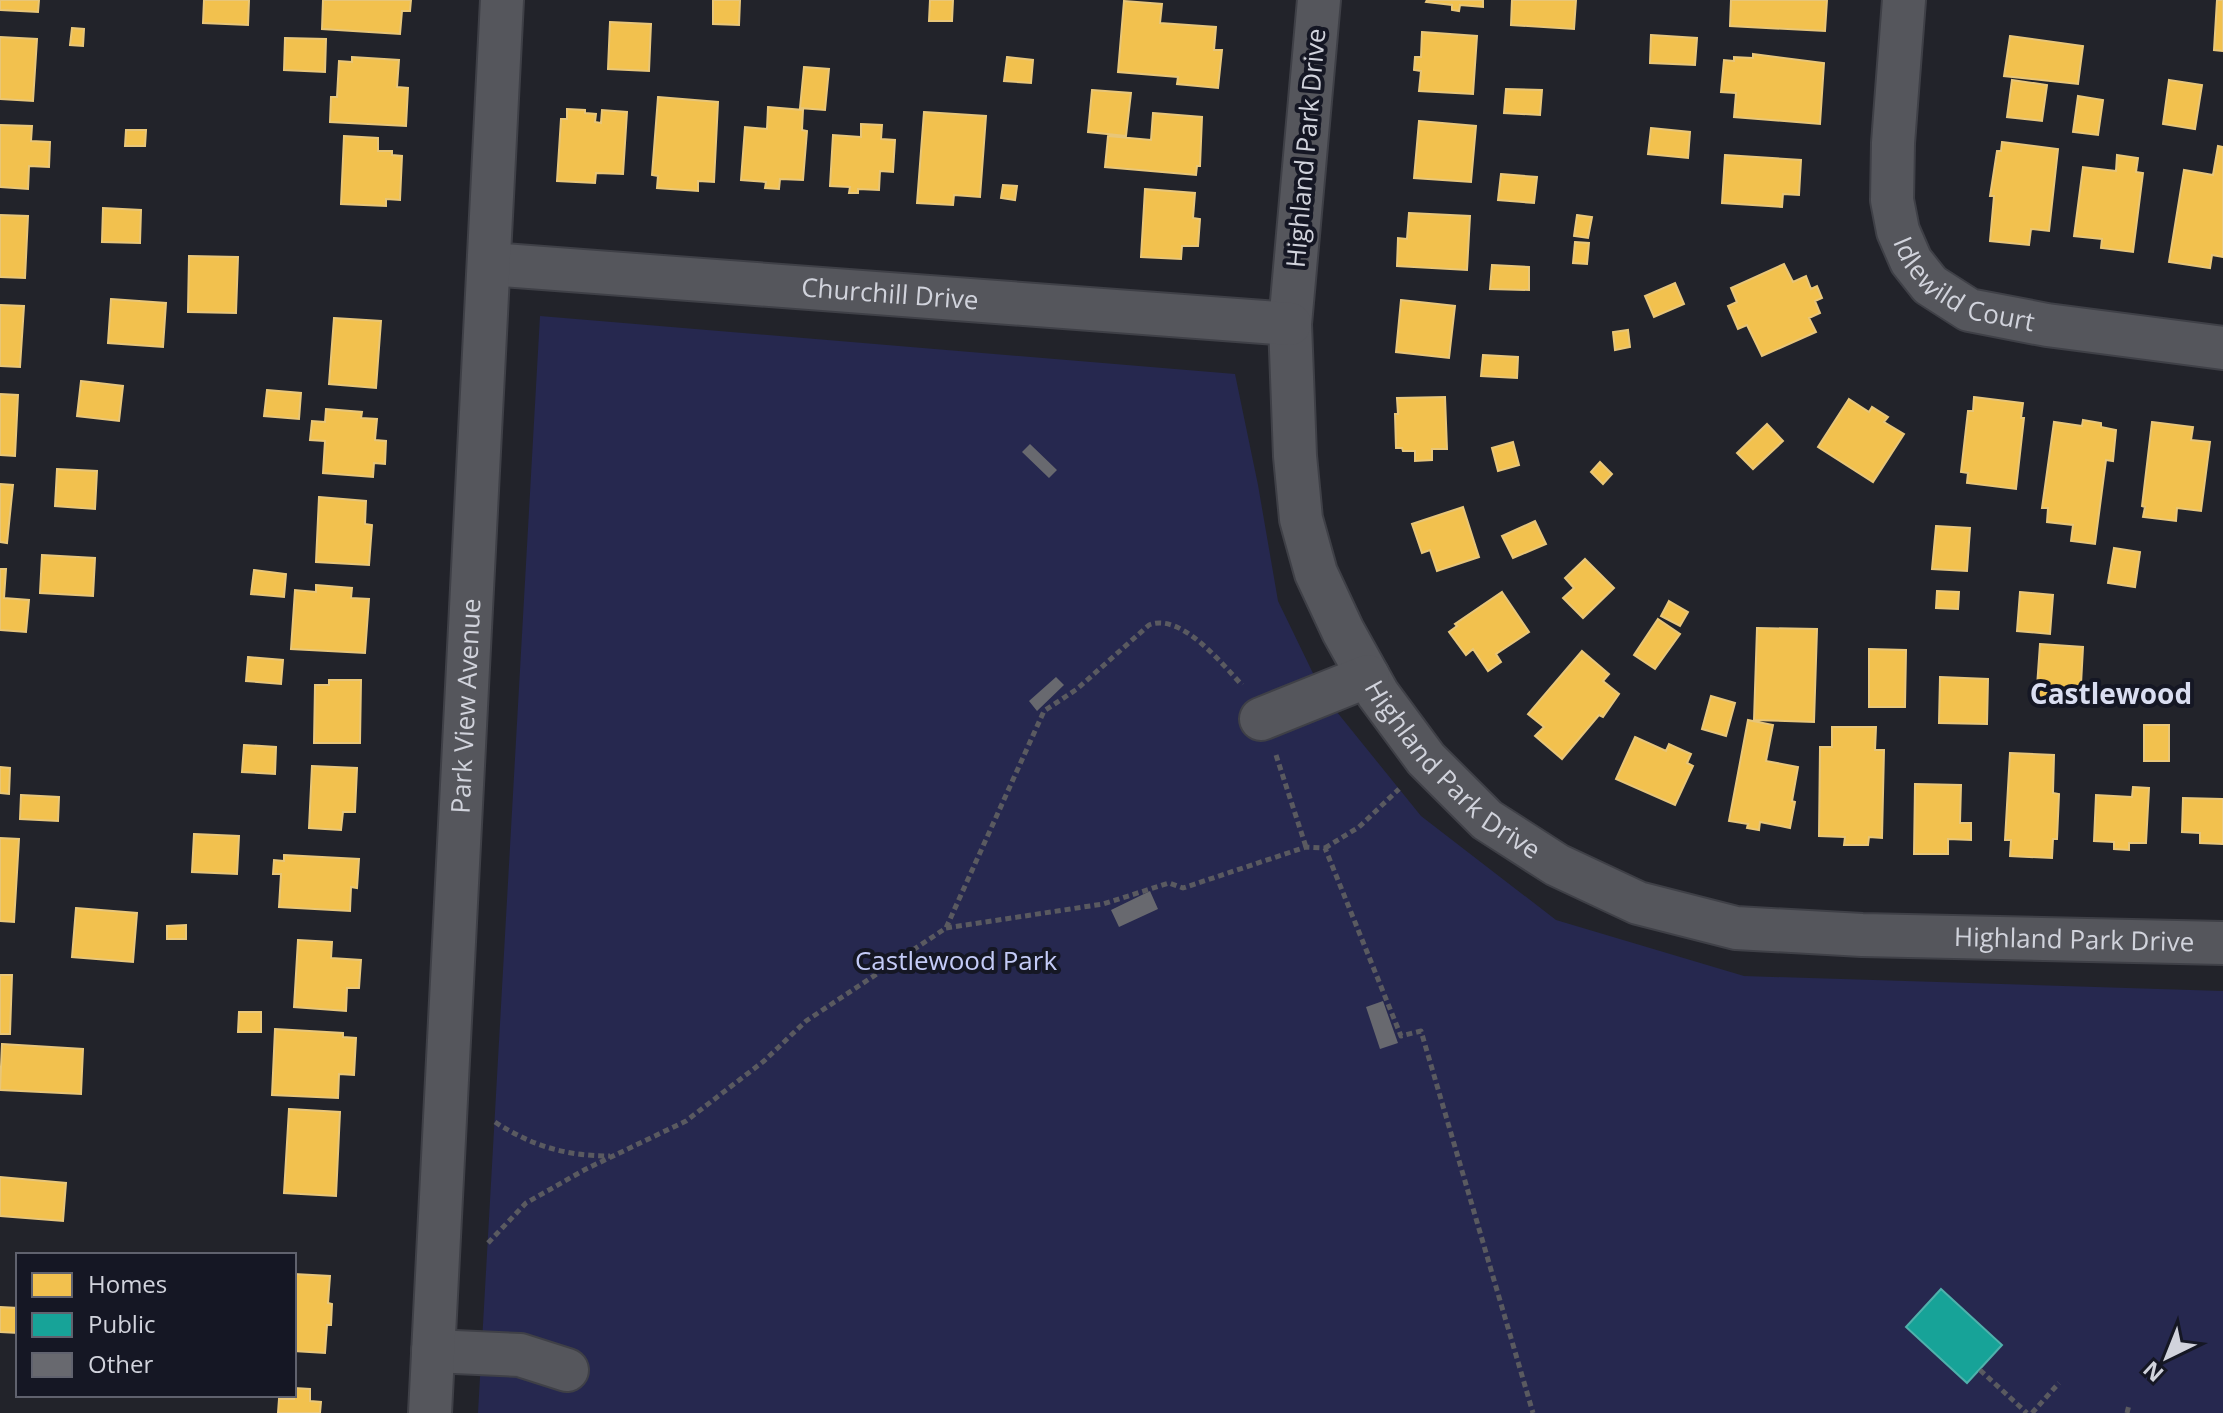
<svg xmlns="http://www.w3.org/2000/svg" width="2223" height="1413" font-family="'Open Sans',sans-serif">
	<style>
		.green { fill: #26284f }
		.homes { fill: #f2c14e; stroke: #e8c679; stroke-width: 2 }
		.public { fill: #17a398; stroke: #4fb1ac; stroke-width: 2 }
		.building { fill: #68696f }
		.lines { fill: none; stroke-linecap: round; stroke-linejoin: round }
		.minor-casing { stroke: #3f4047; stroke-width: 46 }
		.path { stroke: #5a5a60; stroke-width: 5; stroke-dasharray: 6 4; stroke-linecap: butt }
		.minor { stroke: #55565c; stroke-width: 42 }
		.labels { text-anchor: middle; stroke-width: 8; stroke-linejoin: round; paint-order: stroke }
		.street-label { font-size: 26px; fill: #d1d3dc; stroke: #151724 }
		.park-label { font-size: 26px; fill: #c4cbf7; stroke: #151724 }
		.neighbourhood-label { font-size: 28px; font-weight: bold; fill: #dadef1; stroke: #151724 }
	</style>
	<rect width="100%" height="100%" fill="#22232a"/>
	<path class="green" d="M 540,316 L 1235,374 L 1258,485 L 1278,601 L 1324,696 L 1421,816 L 1556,920 L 1744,976 L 2223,991 L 2223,1413 L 478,1413 Z"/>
	<path class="homes" d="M 0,0 L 39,0 L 38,12 L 0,10 Z
		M 204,0 L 249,0 L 248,25 L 203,23 Z
		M 323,0 L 411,0 L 410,11 L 402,11 L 400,34 L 322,29 Z
		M 713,0 L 740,0 L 739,25 L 713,24 Z
		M 930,0 L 953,0 L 952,21 L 929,21 Z
		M 1427,0 L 1483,0 L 1483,7 L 1460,5 L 1459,11 L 1452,10 L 1452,5 L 1426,2 Z
		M 1512,0 L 1576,0 L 1574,29 L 1511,25 Z
		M 1731,0 L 1827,0 L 1825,31 L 1730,26 Z
		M 2217,0 L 2223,0 L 2223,51 L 2214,50 Z
		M 1124,1 L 1162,4 L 1160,23 L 1216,27 L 1214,50 L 1222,50 L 1218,88 L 1177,84 L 1178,77 L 1118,72 Z
		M 610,22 L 651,24 L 649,71 L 608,69 Z
		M 72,28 L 84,29 L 83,46 L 70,45 Z
		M 1422,32 L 1477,36 L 1473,94 L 1419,91 L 1421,71 L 1414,70 L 1415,57 L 1421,57 Z
		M 1651,35 L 1697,38 L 1695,65 L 1650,63 Z
		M 2010,36 L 2083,46 L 2078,84 L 2004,76 Z
		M 0,37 L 37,39 L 33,101 L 0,99 Z
		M 285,38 L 326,39 L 325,72 L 284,70 Z
		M 1753,54 L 1824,63 L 1820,124 L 1734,117 L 1736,93 L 1721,92 L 1724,60 L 1734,61 L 1734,57 L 1753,58 Z
		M 352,57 L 399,60 L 397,87 L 408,88 L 406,126 L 330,122 L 331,97 L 337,97 L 339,61 L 352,62 Z
		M 1007,57 L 1033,60 L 1031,83 L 1004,81 Z
		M 804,67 L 829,69 L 825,110 L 800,108 Z
		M 2012,80 L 2047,85 L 2042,121 L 2007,117 Z
		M 2169,80 L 2202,85 L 2195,129 L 2163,124 Z
		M 1506,89 L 1542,90 L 1540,115 L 1504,113 Z
		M 1092,90 L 1131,93 L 1126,136 L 1088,132 Z
		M 2078,96 L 2103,100 L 2098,135 L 2073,132 Z
		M 658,97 L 718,102 L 714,182 L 698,181 L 698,191 L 657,188 L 658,176 L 652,175 Z
		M 768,107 L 803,110 L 802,130 L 807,131 L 803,180 L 780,179 L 779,189 L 765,188 L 766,182 L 741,180 L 745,127 L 767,129 Z
		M 567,109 L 585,110 L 585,113 L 596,114 L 595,122 L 601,123 L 602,110 L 627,112 L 623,174 L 596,173 L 595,183 L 557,181 L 561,119 L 567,119 Z
		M 924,112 L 986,116 L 980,197 L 954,195 L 953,205 L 917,203 Z
		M 1153,113 L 1202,117 L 1200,166 L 1197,166 L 1196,175 L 1105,167 L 1108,136 L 1151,140 Z
		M 1419,121 L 1476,126 L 1471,182 L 1414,178 Z
		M 861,124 L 882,125 L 881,139 L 895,140 L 893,172 L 880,171 L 879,190 L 858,189 L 858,193 L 849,193 L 850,187 L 830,186 L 833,135 L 861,137 Z
		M 0,125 L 32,126 L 31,141 L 50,142 L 49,167 L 29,166 L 28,189 L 0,187 Z
		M 1651,128 L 1690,132 L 1688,158 L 1648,154 Z
		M 126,130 L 146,130 L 145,146 L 125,146 Z
		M 344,136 L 378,138 L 378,151 L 392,151 L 392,155 L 402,156 L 400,200 L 386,199 L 386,206 L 341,204 Z
		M 2002,142 L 2058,149 L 2049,231 L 2031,229 L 2029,245 L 1990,241 L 1994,196 L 1990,196 L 1997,151 L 2001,151 Z
		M 2218,146 L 2223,147 L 2223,257 L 2212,255 L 2210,268 L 2169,262 L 2184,170 L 2213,175 Z
		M 1725,155 L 1801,160 L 1799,195 L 1783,194 L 1782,207 L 1722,203 Z
		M 2117,155 L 2138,158 L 2136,172 L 2143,173 L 2133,252 L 2101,248 L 2102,239 L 2074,236 L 2083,167 L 2116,171 Z
		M 1501,174 L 1537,177 L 1534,203 L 1498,200 Z
		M 1003,185 L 1017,186 L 1015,200 L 1001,198 Z
		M 1145,189 L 1195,193 L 1193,218 L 1200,219 L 1198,246 L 1182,246 L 1181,259 L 1141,257 Z
		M 103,208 L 141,210 L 140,243 L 102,242 Z
		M 1409,213 L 1470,216 L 1467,270 L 1397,266 L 1398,238 L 1407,239 Z
		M 0,215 L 28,216 L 25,278 L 0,277 Z
		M 1577,215 L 1592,217 L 1588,238 L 1574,236 Z
		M 1575,242 L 1589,243 L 1587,264 L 1573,263 Z
		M 189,256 L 238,257 L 236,313 L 188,312 Z
		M 1784,264 L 1793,282 L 1806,276 L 1811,289 L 1817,286 L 1822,298 L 1815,301 L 1820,313 L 1809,318 L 1816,332 L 1762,356 L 1747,325 L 1738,329 L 1728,306 L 1737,302 L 1731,288 Z
		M 1492,265 L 1529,267 L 1529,290 L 1490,289 Z
		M 1675,283 L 1684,304 L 1654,317 L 1645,296 Z
		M 111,299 L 166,303 L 163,347 L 108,343 Z
		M 1401,300 L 1455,306 L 1449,358 L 1396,352 Z
		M 0,305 L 24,306 L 20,367 L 0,366 Z
		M 334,318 L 381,321 L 376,388 L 329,384 Z
		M 1628,330 L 1630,347 L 1615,350 L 1613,332 Z
		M 1483,355 L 1518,357 L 1517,378 L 1481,376 Z
		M 81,381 L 123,386 L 119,421 L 77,416 Z
		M 267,390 L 301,393 L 299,419 L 264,416 Z
		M 0,394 L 18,395 L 15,456 L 0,455 Z
		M 1445,397 L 1447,449 L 1432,449 L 1432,460 L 1415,461 L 1415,451 L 1403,451 L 1402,448 L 1396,448 L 1395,414 L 1398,414 L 1397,398 Z
		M 1974,397 L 2023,403 L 2021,418 L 2024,418 L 2016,489 L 1967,483 L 1968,473 L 1961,472 L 1968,411 L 1973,411 Z
		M 1849,399 L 1869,412 L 1872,407 L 1888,417 L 1884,422 L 1904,434 L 1873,482 L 1818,447 Z
		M 326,409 L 362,412 L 361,418 L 377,419 L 375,440 L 386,441 L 385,464 L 374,463 L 373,477 L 323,473 L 325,441 L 310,440 L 312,421 L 325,422 Z
		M 2083,420 L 2101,423 L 2101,427 L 2116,430 L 2113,461 L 2106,460 L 2095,544 L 2071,541 L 2073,525 L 2047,522 L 2048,508 L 2042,508 L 2054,422 L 2082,426 Z
		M 2152,422 L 2193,427 L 2191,440 L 2210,442 L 2201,511 L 2177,508 L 2176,521 L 2143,517 L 2145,507 L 2142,506 Z
		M 1767,424 L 1783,441 L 1753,469 L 1737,453 Z
		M 1513,442 L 1519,465 L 1498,471 L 1492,448 Z
		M 1600,462 L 1612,474 L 1603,484 L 1591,472 Z
		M 57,469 L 97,471 L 95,509 L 55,506 Z
		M 0,484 L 13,485 L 7,543 L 0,542 Z
		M 319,497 L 366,501 L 365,524 L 372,525 L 369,565 L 316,562 Z
		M 1463,507 L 1479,557 L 1437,571 L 1430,550 L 1422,553 L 1412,524 Z
		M 1535,521 L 1546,544 L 1513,558 L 1502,536 Z
		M 1936,526 L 1970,528 L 1967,571 L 1932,569 Z
		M 2114,548 L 2140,552 L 2135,587 L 2108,583 Z
		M 42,555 L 95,558 L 93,596 L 40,593 Z
		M 1585,559 L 1614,588 L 1583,618 L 1563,598 L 1574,588 L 1565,578 Z
		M 0,569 L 6,569 L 4,598 L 29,600 L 26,632 L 0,630 Z
		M 254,570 L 286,574 L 284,597 L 251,594 Z
		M 316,585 L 352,588 L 351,598 L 369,599 L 365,653 L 291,649 L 295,590 L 316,592 Z
		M 1937,591 L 1959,592 L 1958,609 L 1936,608 Z
		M 1502,592 L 1529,632 L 1496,654 L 1501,662 L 1488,671 L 1473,649 L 1466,655 L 1449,632 L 1457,626 L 1455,624 Z
		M 2020,592 L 2053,595 L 2050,634 L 2017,631 Z
		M 1669,601 L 1688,612 L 1680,626 L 1661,616 Z
		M 1658,619 L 1680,634 L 1655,669 L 1634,655 Z
		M 1757,628 L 1817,629 L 1814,722 L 1754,720 Z
		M 2040,644 L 2083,647 L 2080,703 L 2036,701 Z
		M 1869,649 L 1906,650 L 1905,707 L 1869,707 Z
		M 1582,651 L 1609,674 L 1603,681 L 1619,694 L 1603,717 L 1599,715 L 1562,759 L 1535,736 L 1544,727 L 1528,714 Z
		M 248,657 L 283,660 L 281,684 L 246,681 Z
		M 1940,677 L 1988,679 L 1987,724 L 1939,723 Z
		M 329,680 L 361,680 L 360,743 L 314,743 L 315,685 L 329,685 Z
		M 1711,696 L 1735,703 L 1726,736 L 1702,729 Z
		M 1748,720 L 1773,725 L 1766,761 L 1798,767 L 1792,801 L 1795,802 L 1790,828 L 1760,822 L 1759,830 L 1747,828 L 1748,824 L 1729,821 Z
		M 2144,725 L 2169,725 L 2169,761 L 2144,761 Z
		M 1832,727 L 1876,727 L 1875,750 L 1884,750 L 1882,838 L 1869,837 L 1868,845 L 1844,845 L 1845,837 L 1819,836 L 1820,747 L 1832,747 Z
		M 1635,737 L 1666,751 L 1669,744 L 1691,754 L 1687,763 L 1693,766 L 1675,805 L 1616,779 Z
		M 244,745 L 276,747 L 275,774 L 242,772 Z
		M 2010,753 L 2054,755 L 2053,793 L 2059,794 L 2057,839 L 2053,839 L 2052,858 L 2010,856 L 2011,840 L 2005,840 Z
		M 312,766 L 357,768 L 355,812 L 343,812 L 341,830 L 309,828 Z
		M 0,767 L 10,768 L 9,794 L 0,793 Z
		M 1915,784 L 1961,785 L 1960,823 L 1971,823 L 1971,840 L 1948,839 L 1948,854 L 1914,854 Z
		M 2133,787 L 2149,788 L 2146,843 L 2129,843 L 2129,850 L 2114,849 L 2114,842 L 2094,841 L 2096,795 L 2132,797 Z
		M 21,795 L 59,797 L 58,821 L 20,819 Z
		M 2183,798 L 2223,799 L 2223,844 L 2200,843 L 2200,833 L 2182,832 Z
		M 194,834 L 239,836 L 237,874 L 192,872 Z
		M 0,838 L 19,839 L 14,922 L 0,921 Z
		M 284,855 L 359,859 L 357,888 L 351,887 L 350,911 L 279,907 L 281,874 L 273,874 L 274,860 L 284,861 Z
		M 76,908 L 137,913 L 133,962 L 72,957 Z
		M 186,925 L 186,939 L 167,939 L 167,926 Z
		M 298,940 L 332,942 L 331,958 L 361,960 L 359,988 L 347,988 L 346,1011 L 294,1007 Z
		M 0,975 L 12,975 L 10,1034 L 0,1034 Z
		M 239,1012 L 261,1012 L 261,1032 L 238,1032 Z
		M 275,1029 L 343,1033 L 343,1037 L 356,1038 L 354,1075 L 339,1074 L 338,1098 L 272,1095 Z
		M 2,1044 L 83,1049 L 81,1094 L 0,1090 Z
		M 289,1109 L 340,1112 L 336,1196 L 284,1193 Z
		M 0,1177 L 66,1183 L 63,1221 L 0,1216 Z
		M 294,1274 L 330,1276 L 328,1303 L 332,1304 L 331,1325 L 327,1325 L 325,1353 L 294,1351 Z
		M 0,1307 L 18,1308 L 18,1333 L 0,1332 Z
		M 294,1388 L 310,1389 L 310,1401 L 321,1402 L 320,1413 L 278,1413 L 279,1399 L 294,1399 Z"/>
	<path class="public" d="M 1941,1289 L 2002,1345 L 1967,1383 L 1906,1327 Z"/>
	<path class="building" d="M 1030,444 L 1057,470 L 1049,478 L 1022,452 Z
		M 1056,677 L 1064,685 L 1037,711 L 1029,701 Z
		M 1150,891 L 1158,909 L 1119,927 L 1111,910 Z
		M 1383,1001 L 1398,1043 L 1380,1049 L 1366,1007 Z"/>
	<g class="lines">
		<g class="minor-casing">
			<g id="minor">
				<path id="s1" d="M 1319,0 L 1290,324 L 1295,456 L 1301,519 L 1316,573 L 1343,631 L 1378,694 L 1426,759 L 1487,820 L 1557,865 L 1638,903 L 1736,928 L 1862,935 L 2223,943"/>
				<path id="s2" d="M 1904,0 L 1893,143 L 1892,200 L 1898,231 L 1911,261 L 1930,285 L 1969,310 L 2047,325 L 2223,348"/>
				<path id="s3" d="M 489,264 L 1290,324"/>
				<path d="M 1261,719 L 1368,676"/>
				<path d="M 433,1351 L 520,1355 L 567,1370"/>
				<path id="s4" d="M 430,1413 L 502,0"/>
			</g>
		</g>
		<path class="path" d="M 1276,755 L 1306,847
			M 1325,848 L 1359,827 L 1399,789
			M 946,928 L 1103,904 L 1169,883 L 1183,888 L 1306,847 L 1325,848 L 1401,1036 L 1421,1031 L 1533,1413
			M 495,1122 C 532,1146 566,1156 610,1156
			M 488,1243 L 526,1203 L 586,1169 L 686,1121 L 764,1061 L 806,1021 L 946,928 L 1044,711 L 1077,689 L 1149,625 C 1181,612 1222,664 1242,685
			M 1980,1370 L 2027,1413
			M 2032,1413 L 2059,1383
			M 2127,1413 L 2129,1405"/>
		<use href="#minor" class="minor"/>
	</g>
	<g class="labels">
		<g class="street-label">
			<text transform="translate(1306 148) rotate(-85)" y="9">Highland Park Drive</text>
			<text dy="9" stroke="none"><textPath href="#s2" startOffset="324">Idlewild Court</textPath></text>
			<text dy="9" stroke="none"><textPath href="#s3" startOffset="402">Churchill Drive</textPath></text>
			<text dy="9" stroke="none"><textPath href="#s4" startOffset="708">Park View Avenue</textPath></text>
			<text dy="9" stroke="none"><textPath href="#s1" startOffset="820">Highland Park Drive</textPath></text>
			<text dy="9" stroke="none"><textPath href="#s1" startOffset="1492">Highland Park Drive</textPath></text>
		</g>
		<g class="park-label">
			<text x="956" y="970">Castlewood Park</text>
		</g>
		<g class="neighbourhood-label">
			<text x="2111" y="704">Castlewood</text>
		</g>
	</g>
	<rect x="16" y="1253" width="280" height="144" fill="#151724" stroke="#60626e" stroke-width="2"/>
	<rect x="32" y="1273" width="40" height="24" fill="#f2c14e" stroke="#60626e" stroke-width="2"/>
	<text x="88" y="1293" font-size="24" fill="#d1d3dc">Homes</text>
	<rect x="32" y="1313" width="40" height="24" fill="#17a398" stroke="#60626e" stroke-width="2"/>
	<text x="88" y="1333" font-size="24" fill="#d1d3dc">Public</text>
	<rect x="32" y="1353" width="40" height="24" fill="#68696f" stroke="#60626e" stroke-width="2"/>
	<text x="88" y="1373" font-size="24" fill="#d1d3dc">Other</text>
	<g transform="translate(2167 1357) rotate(223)" stroke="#151724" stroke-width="6" paint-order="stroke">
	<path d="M0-6L14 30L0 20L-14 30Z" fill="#d1d3dc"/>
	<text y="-12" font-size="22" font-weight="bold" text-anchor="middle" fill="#d1d3dc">N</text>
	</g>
</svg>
